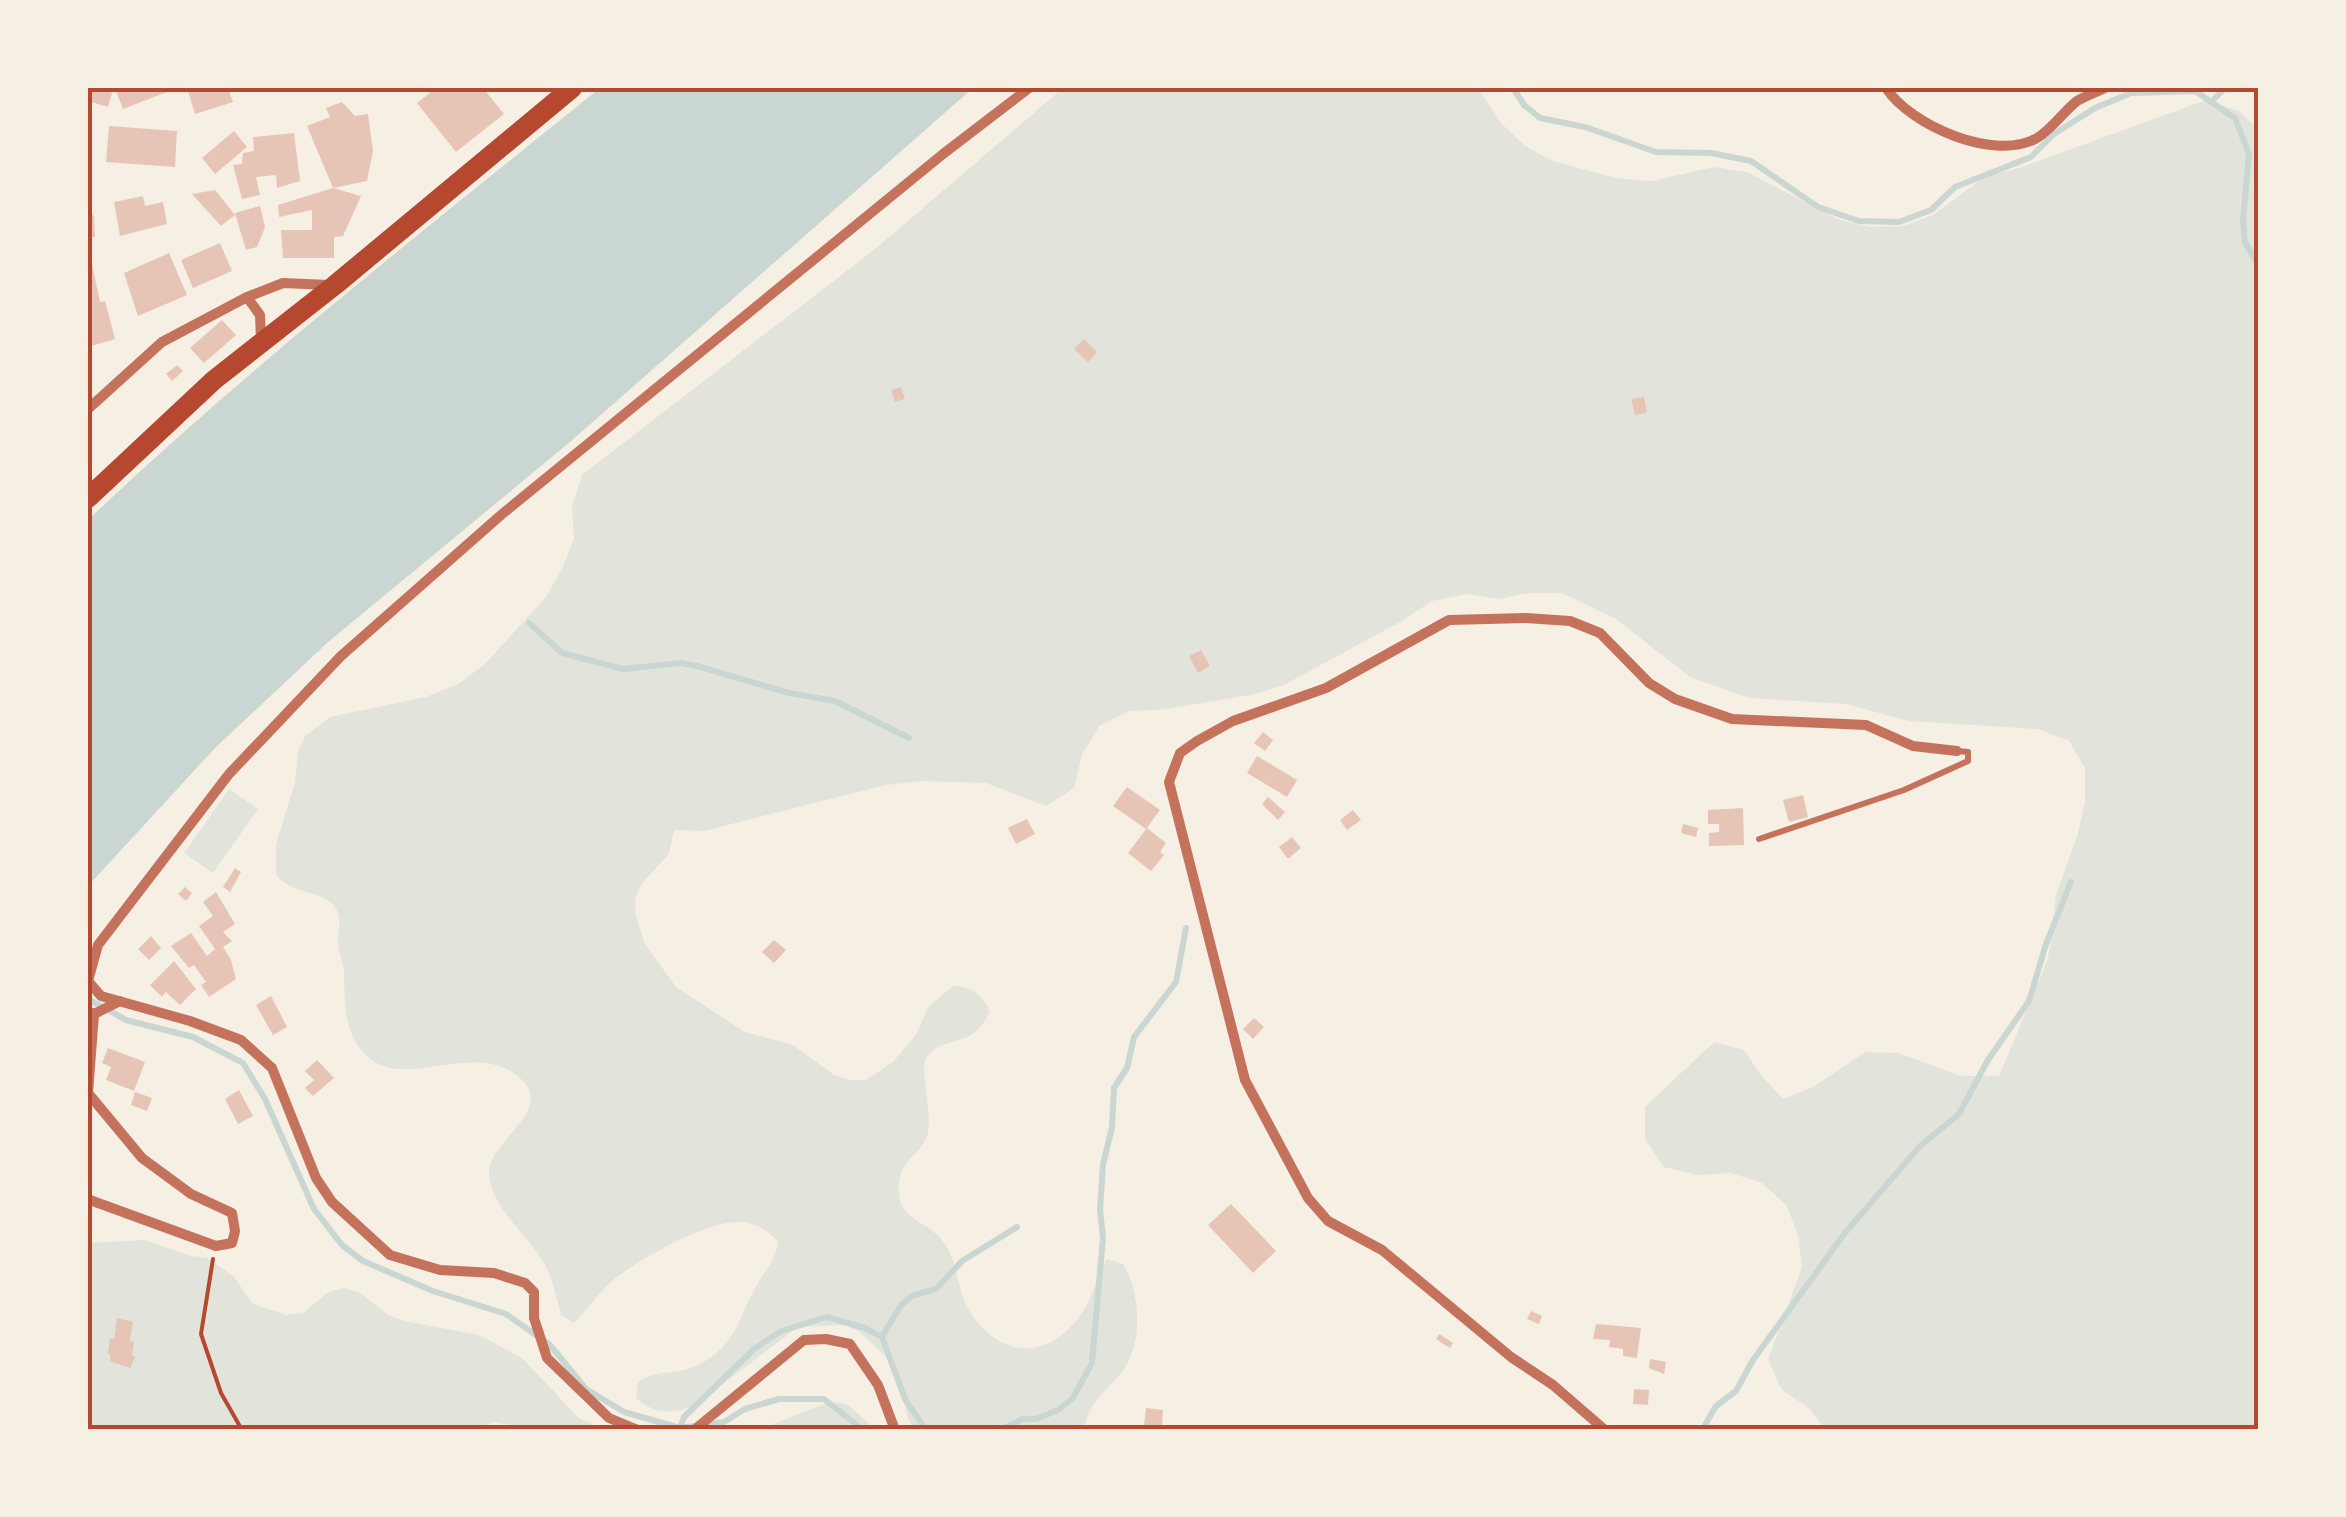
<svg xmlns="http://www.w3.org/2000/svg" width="2346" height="1517" font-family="'Varela Round',sans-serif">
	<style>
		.green { fill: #e2e4dc }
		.water { fill: #c9d6d2 }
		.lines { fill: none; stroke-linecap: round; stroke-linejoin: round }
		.stream { stroke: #c9d6d2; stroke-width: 6 }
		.building { fill: #e6c5b7 }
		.path { stroke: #b5482f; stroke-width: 4 }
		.service { stroke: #c5725c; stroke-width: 6 }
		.minor { stroke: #c5725c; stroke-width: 10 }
		.secondary { stroke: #b5482f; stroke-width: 20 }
		.neatline { fill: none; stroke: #b5482f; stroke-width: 4 }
	</style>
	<rect width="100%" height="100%" fill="#f6efe4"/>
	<path class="green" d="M 1063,88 L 1478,88 L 1502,124 L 1525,146 L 1553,161 L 1616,178 L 1652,181 L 1714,167 L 1747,172 L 1837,219 L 1871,227 L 1903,226 L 1933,215 L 1986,176 L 2019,168 L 2206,100 L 2239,111 L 2258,129 L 2258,1429 L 1825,1429 L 1809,1408 L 1782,1390 L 1768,1360 L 1802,1267 L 1798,1236 L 1787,1206 L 1762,1183 L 1731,1173 L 1698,1175 L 1664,1167 L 1645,1139 L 1645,1107 L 1714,1042 L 1744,1050 L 1761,1075 L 1783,1099 L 1813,1087 L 1865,1052 L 1899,1053 L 1961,1076 L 1999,1076 L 2048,959 L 2056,895 L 2078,833 L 2085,801 L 2085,768 L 2069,741 L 2038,729 L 1909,721 L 1846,704 L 1749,698 L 1690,677 L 1616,619 L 1562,593 L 1529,593 L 1499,599 L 1467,594 L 1432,601 L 1402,621 L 1282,686 L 1251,695 L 1159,710 L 1129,711 L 1099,726 L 1082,755 L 1074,788 L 1046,806 L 986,783 L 920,781 L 886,785 L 704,831 L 674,830 L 669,854 L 643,882 L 636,896 L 635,913 L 645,944 L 676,987 L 745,1032 L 793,1045 L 834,1075 L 850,1080 L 866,1080 L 893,1062 L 915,1036 L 929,1006 L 953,986 C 973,987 981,994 990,1011 C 972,1052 943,1033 926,1058 C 920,1069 932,1112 928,1133 C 924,1151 903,1160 900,1177 C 891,1224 930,1217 947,1247 C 958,1267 958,1293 970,1312 C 1003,1363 1054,1359 1085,1308 C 1094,1293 1097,1275 1107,1259 L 1123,1264 C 1139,1289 1143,1336 1127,1364 C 1113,1388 1087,1400 1085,1429 L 916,1429 L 910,1423 L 892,1363 L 859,1331 L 844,1325 L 798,1327 L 695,1405 C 673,1415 654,1414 636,1398 L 638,1382 C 659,1368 677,1376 698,1365 C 737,1346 739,1315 758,1283 C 767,1267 776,1260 778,1241 C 766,1230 754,1221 737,1222 C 703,1223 644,1257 617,1277 C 602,1288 588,1309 574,1323 L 561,1315 C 556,1295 552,1275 541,1258 C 524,1232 492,1207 489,1175 C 486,1141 557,1112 520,1078 C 474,1037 401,1096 363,1052 C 343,1030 345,1000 344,973 C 344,963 338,953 338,943 C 337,930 343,919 335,907 C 323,890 295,896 276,875 L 276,844 L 295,782 L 298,751 L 305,736 L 330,717 L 426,697 L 458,684 L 484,665 L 546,597 L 562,569 L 574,539 L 572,506 L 582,475 L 875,249 Z
		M 229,789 L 258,809 L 213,873 L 184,853 Z
		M 144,1240 L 191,1256 L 208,1258 L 234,1277 L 253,1304 L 286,1315 L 303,1313 L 328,1292 L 345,1288 L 361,1293 L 388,1315 L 404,1321 L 479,1335 L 522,1358 L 579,1418 L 603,1429 L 534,1429 L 493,1422 L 473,1430 L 88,1430 L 88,1243 Z
		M 834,1402 L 849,1405 L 874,1429 L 750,1429 C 780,1426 804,1408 834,1402 Z"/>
	<path class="water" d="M 600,88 L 973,88 L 570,442 L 327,643 L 215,748 L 88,886 L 88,520 C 250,366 427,228 600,88 Z"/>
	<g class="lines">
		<path class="stream" d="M 1513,88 L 1524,105 L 1540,118 L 1585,127 L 1656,152 L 1711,153 L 1751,161 L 1818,207 L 1859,221 L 1899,222 L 1931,210 L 1955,187 L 2031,157 L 2054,134 L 2095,108 L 2131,93 L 2195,91 L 2235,118 L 2249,154 L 2243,221 L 2245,242 L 2258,265
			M 2211,102 L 2225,88
			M 529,623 L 562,653 L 623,669 L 680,663 L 697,666 L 789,693 L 835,701 L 909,738
			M 88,999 L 126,1020 L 193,1037 L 243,1063 L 265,1099 L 314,1209 L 342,1245 L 363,1261 L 433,1291 L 506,1314 L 550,1345 L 586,1389 L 624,1412 L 680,1428 L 724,1422 L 745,1409 L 779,1399 L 824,1399 L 863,1430
			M 882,1337 L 901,1305 L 912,1296 L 936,1289 L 962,1261 L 1017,1227
			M 680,1428 L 684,1417 L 754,1349 L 781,1331 L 827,1317 L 865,1328 L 882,1337 L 905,1399 L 926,1430
			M 1000,1430 L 1023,1419 L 1036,1419 L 1058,1410 L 1073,1398 L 1092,1363 L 1103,1238 L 1100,1209 L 1103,1165 L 1112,1127 L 1114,1088 L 1127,1068 L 1134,1037 L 1176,982 L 1186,928
			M 1702,1430 L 1716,1406 L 1736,1391 L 1753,1360 L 1844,1234 L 1920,1146 L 1959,1114 L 1988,1060 L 2029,1001 L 2046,944 L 2071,882"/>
	</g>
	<path class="building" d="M 88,88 L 113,90 L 108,107 L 88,101 Z
		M 124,88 L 165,88 L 167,92 L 123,109 L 116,91 Z
		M 187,88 L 228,88 L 233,102 L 195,114 Z
		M 436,88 L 483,88 L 504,114 L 456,152 L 417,103 Z
		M 342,102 L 355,116 L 368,114 L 373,151 L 367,181 L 333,188 L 361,196 L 343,236 L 334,237 L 334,258 L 283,258 L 281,230 L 312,230 L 312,210 L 279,217 L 278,205 L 333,188 L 307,126 L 330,117 L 326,108 Z
		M 109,126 L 177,131 L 175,167 L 106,162 Z
		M 234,131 L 247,147 L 215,174 L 202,158 Z
		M 294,133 L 300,181 L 277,188 L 276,175 L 256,177 L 260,195 L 242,199 L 233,165 L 242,164 L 243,153 L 254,151 L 253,137 Z
		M 215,190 L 235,215 L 221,226 L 192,194 Z
		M 143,196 L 145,206 L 163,202 L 167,224 L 120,236 L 114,202 Z
		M 260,206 L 265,227 L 257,247 L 246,250 L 235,213 Z
		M 94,215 L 95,237 L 88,237 L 88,216 Z
		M 220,243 L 232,271 L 193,288 L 181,260 Z
		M 169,253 L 187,295 L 138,316 L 124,273 Z
		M 91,259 L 100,302 L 105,301 L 115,339 L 88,347 L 88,260 Z
		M 222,320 L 236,335 L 204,363 L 190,348 Z
		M 1084,339 L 1097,352 L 1088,362 L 1074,349 Z
		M 177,365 L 183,371 L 172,381 L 166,374 Z
		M 901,387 L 905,399 L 895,402 L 891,390 Z
		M 1644,397 L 1647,413 L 1635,415 L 1631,399 Z
		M 1201,650 L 1210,666 L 1198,673 L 1189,656 Z
		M 1263,732 L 1273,740 L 1265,751 L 1254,743 Z
		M 1257,756 L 1297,780 L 1287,797 L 1247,773 Z
		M 1127,787 L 1160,810 L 1146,829 L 1113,806 Z
		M 1803,795 L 1808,817 L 1789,822 L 1783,800 Z
		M 1268,797 L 1285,812 L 1278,820 L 1262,804 Z
		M 1743,808 L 1744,845 L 1709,846 L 1709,833 L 1719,832 L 1719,824 L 1708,824 L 1708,810 Z
		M 1353,810 L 1361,820 L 1347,830 L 1340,820 Z
		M 1027,819 L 1035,834 L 1016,844 L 1008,828 Z
		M 1683,824 L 1698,828 L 1696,837 L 1681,833 Z
		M 1147,828 L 1166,843 L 1160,852 L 1164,855 L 1151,871 L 1128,853 Z
		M 1292,837 L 1301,848 L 1288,859 L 1279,847 Z
		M 235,868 L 241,872 L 230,892 L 223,887 Z
		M 185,887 L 192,893 L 186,901 L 178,894 Z
		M 216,892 L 235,924 L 223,932 L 232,941 L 223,947 L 231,960 L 236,979 L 209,997 L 201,985 L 206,982 L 194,965 L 189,968 L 171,946 L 191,933 L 207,956 L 215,949 L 199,926 L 213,916 L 203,902 Z
		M 151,936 L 161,948 L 149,960 L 138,949 Z
		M 774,940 L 786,950 L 774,963 L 762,952 Z
		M 174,961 L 196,989 L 180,1005 L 166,992 L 162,997 L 150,985 Z
		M 271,996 L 287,1027 L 273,1035 L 256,1005 Z
		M 1254,1018 L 1264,1027 L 1253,1039 L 1243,1029 Z
		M 108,1048 L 145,1062 L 134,1091 L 106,1080 L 111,1067 L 102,1063 Z
		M 317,1060 L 334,1078 L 313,1096 L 305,1088 L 314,1080 L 305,1071 Z
		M 239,1090 L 253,1116 L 238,1124 L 225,1099 Z
		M 135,1092 L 152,1098 L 147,1111 L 131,1105 Z
		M 1231,1204 L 1276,1251 L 1253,1273 L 1208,1225 Z
		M 1531,1311 L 1542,1316 L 1539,1324 L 1527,1319 Z
		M 117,1318 L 133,1322 L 130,1341 L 134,1342 L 132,1355 L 135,1357 L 130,1368 L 110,1361 L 110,1354 L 108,1354 L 110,1338 L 114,1339 Z
		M 1596,1324 L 1641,1328 L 1637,1358 L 1623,1356 L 1623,1349 L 1609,1347 L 1610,1340 L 1593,1339 Z
		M 1439,1334 L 1453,1343 L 1450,1348 L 1436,1339 Z
		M 1650,1359 L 1666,1362 L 1664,1374 L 1649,1368 Z
		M 1634,1389 L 1649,1390 L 1648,1405 L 1633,1404 Z
		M 1146,1408 L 1163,1410 L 1162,1427 L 1144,1426 Z"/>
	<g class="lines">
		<path class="path" d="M 213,1259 L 201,1334 L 221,1393 L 242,1430"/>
		<path class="service" d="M 1759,839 L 1904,790 L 1968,761 L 1968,752 L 1957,751"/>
		<path class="minor" d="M 1886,88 C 1911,126 1995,162 2037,138 C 2052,129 2063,112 2077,101 C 2085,96 2096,92 2105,88
			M 247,297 L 260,315 L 261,340
			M 88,409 L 162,342 L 247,297 L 283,283 L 329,285
			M 88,1011 L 94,1014 L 120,1001
			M 90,1200 L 216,1246 L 232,1243 L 235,1231 L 232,1213 L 191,1194 L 142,1158 L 88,1093 L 94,1014
			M 638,1430 L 609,1418 L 547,1358 L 534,1318 L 534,1292 L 525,1283 L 494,1273 L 440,1270 L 390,1255 L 332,1202 L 316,1178 L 272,1068 L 241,1040 L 190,1021 L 101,996 L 88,981 L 98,945 L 229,774 L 341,656 L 501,515 L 943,154 L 1029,88
			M 694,1430 L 804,1340 L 826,1339 L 850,1344 L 878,1385 L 895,1430
			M 1605,1430 L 1553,1385 L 1511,1357 L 1382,1250 L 1328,1221 L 1308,1198 L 1245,1080 L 1169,782 L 1180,753 L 1197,741 L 1233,721 L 1326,688 L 1449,620 L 1526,618 L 1570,621 L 1600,633 L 1649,683 L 1675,699 L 1732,719 L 1866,725 L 1913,746 L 1957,751"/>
		<path class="secondary" d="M 88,498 L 214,380 L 335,285 L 572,88"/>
	</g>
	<rect width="2346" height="1517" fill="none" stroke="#f6efe4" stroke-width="180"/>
	<rect x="90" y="90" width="2166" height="1337" class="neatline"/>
</svg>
